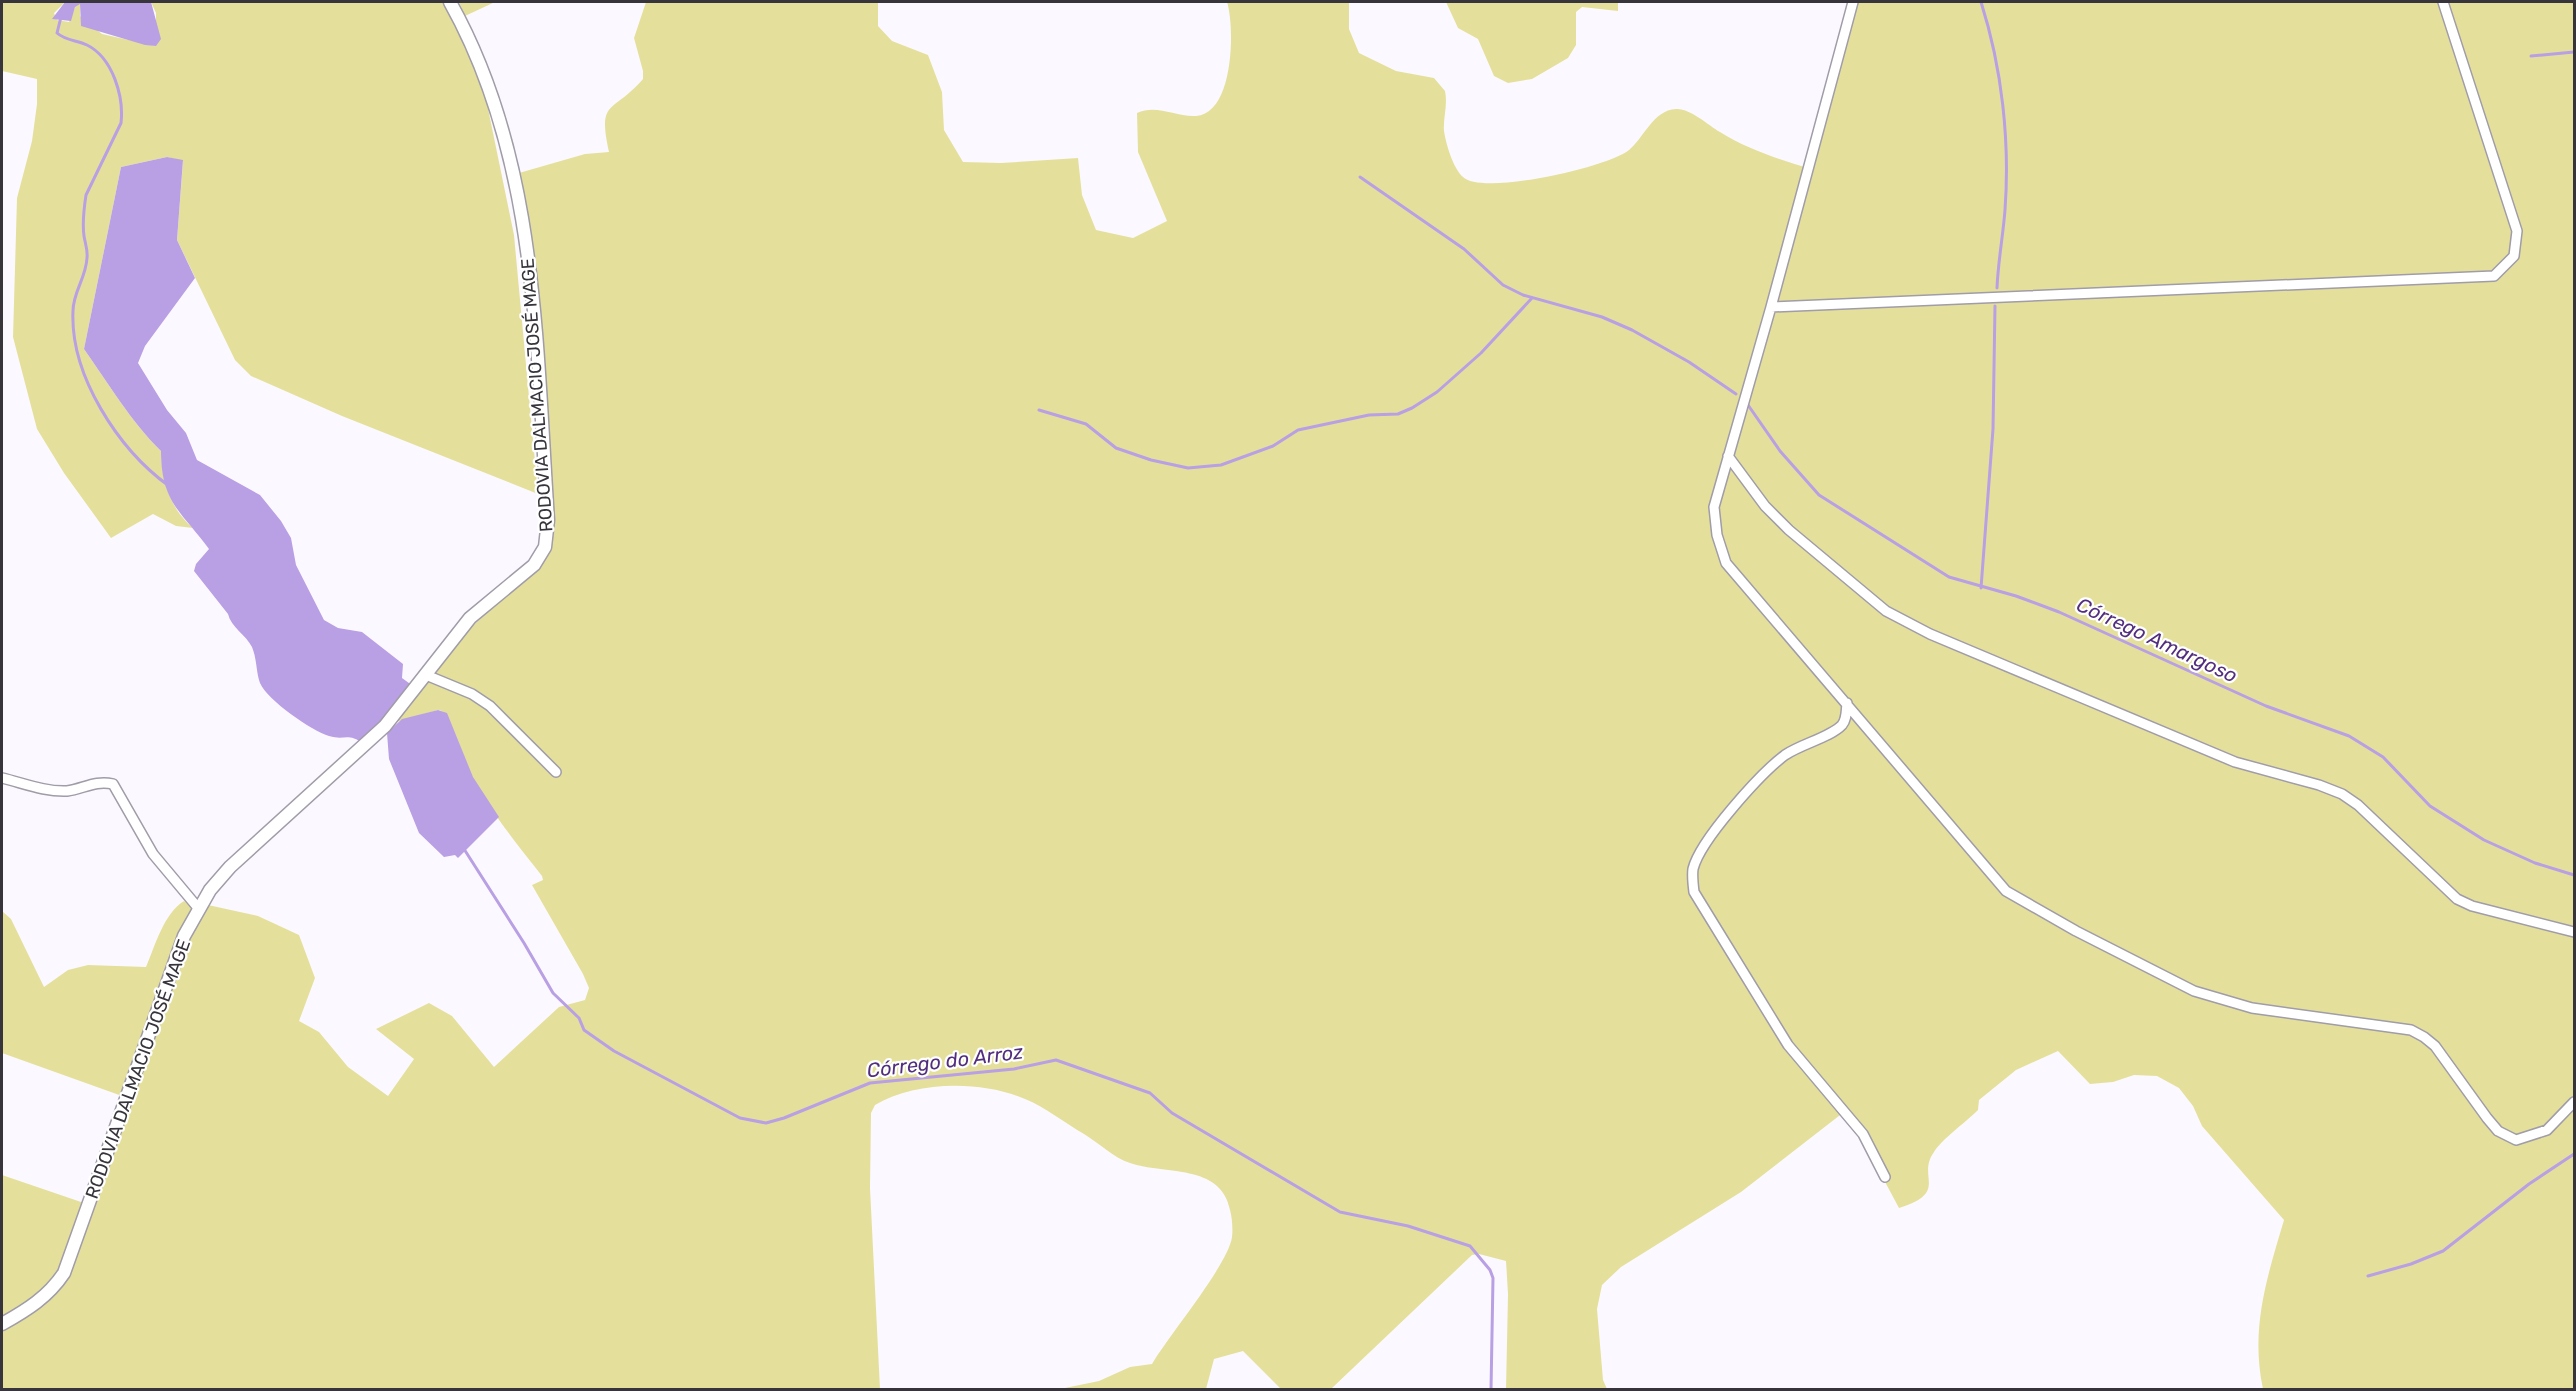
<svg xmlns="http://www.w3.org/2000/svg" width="2576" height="1391" font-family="Rubik,sans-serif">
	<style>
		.green { fill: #e4e09c }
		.water { fill: #b99fe3 }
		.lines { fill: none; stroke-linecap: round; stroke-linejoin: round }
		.stream { stroke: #b99fe3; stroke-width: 3 }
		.minor-casing { stroke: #a09ca8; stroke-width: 12 }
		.tertiary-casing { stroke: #a09ca8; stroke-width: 15 }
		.minor { stroke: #fff; stroke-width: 9 }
		.tertiary { stroke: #fff; stroke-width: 12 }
		.labels { text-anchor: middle; stroke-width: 4.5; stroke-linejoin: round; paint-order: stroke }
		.street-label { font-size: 18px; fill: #37353b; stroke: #fff }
		.water-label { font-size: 20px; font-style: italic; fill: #522e7e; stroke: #fff }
	</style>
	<rect width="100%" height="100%" fill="#fbf9ff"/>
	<path class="green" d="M 2,2 L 65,2 L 54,13 L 57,20 L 69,22 L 76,5 L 80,3 L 80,16 L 102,34 L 156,46 L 156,13 L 151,2 L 448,2 L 485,94 L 514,235 L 538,494 L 342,416 L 251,376 L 235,360 L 177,240 L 183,161 L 167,157 L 121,167 L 84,349 C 108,383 132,423 161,451 C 161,479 170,509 193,528 L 176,526 L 153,514 L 111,538 L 64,473 L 37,429 L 13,337 L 17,198 L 32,141 L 37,104 L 37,79 L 2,71 Z
		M 459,2 L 495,2 L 465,16 Z
		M 646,2 L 878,2 L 878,26 L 892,41 L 928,55 L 942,92 L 944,130 L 963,162 L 1001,163 L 1078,158 L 1082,195 L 1096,230 L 1133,238 L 1167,221 L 1138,152 L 1137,113 C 1157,104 1175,117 1196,116 C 1234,114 1235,27 1227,2 L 1349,2 L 1349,29 L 1359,53 L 1396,71 L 1434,78 L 1445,91 C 1448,105 1443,118 1444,131 C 1446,144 1453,168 1463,177 C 1482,196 1609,167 1629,150 C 1644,138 1653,110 1676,109 C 1690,108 1708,125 1720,132 C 1747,149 1778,159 1808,168 L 1855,2 L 2574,2 L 2574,1389 L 2263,1389 C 2250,1329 2267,1277 2284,1220 L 2202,1126 L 2193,1106 L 2179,1088 L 2157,1076 L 2134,1075 L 2113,1082 L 2090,1084 L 2058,1051 L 2016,1070 L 1979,1100 L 1978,1110 C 1965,1123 1942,1139 1934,1152 C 1916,1177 1950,1192 1899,1208 L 1855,1126 L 1844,1112 L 1741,1192 L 1621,1267 L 1602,1285 L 1597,1309 L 1603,1380 L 1607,1389 L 1506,1389 L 1508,1294 L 1506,1261 L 1479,1254 L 1472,1255 L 1331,1389 L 1281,1389 L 1243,1351 L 1214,1359 L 1206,1389 L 1060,1389 L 1099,1381 L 1130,1367 L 1152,1364 C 1169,1335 1228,1265 1232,1237 C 1233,1229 1232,1217 1230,1210 C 1221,1163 1164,1175 1130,1163 C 1114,1158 1099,1143 1084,1134 C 1065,1123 1045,1107 1025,1099 C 981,1080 915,1081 875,1105 L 871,1113 L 870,1188 L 880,1389 L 2,1390 L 2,1332 C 31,1315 55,1300 72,1270 L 190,937 L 208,905 L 258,916 L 299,935 L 315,978 L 299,1021 L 319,1032 L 348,1067 L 388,1096 L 414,1059 L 376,1029 L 429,1003 L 452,1016 L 494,1067 L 559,1007 L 585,1000 L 589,988 L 583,974 L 532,885 L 543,880 L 542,876 C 518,845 491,813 473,778 C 462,755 457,731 442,711 L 438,710 L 396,722 L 470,628 L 523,581 L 548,544 L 526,262 L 512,175 L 585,154 L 609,152 C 597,98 613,114 643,79 L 643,71 L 634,38 Z
		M 1446,2 L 1618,2 L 1618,11 L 1582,7 L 1576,12 L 1576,45 L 1568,58 L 1532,79 L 1508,83 L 1494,76 L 1478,39 L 1458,28 Z
		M 184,901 L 194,909 L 122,1096 L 2,1053 L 2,911 L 11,919 L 44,987 L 68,970 L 88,965 L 146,967 C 155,946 164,913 184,901 Z
		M 2,1175 L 84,1203 L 66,1261 L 48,1287 L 2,1320 Z"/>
	<path class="water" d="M 65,2 L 151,2 L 161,39 L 156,46 L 145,45 L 81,26 L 80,4 L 75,7 L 71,21 L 52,19 Z
		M 167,157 L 183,160 L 177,240 L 195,278 L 145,346 L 138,363 L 167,410 L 186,433 L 197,460 L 260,495 L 281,521 L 291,538 L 296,565 L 324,620 L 338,628 L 362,632 L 403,664 L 402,678 L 413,686 L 364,744 C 347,732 345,741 329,736 C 312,731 267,700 260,683 C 256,672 257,659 252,647 C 246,635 231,627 228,614 L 194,571 L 196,564 L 209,549 C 182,512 161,503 161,451 C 132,423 108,383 84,349 L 121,167 Z
		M 438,710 L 447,713 L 473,777 L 499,817 L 458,858 L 455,855 L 444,857 L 419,833 L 389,759 L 387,733 L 402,719 Z"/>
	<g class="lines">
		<path class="stream" d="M 1981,2 C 2002,68 2010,141 2005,210 C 2003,236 1998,262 1997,288
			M 61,17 L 57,33 C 66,41 77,40 87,45 C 113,58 124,97 121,123 L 86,195 C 84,208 82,222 84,236 C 85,243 88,250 87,258 C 86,278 73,292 73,311 C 70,375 118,449 169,486
			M 2531,56 L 2574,52
			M 1360,177 L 1464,249 L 1503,285 L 1523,295 L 1602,317 L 1632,330 L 1689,362 L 1736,394
			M 1748,405 L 1780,451 L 1819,495 L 1949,577 L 2016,596 L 2059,612 L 2266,706 L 2349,736 L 2383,757 L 2430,806 L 2484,840 L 2535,863 L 2574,875
			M 1039,410 L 1086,424 L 1116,448 L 1151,460 L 1188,468 L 1221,465 L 1273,446 L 1298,430 L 1369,415 L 1398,414 L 1412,408 L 1437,392 L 1481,353 L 1532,298
			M 1981,588 L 1993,429 L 1995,306
			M 464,849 L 524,943 L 553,993 L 579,1018 L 584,1030 L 614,1051 L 740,1118 L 766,1123 L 784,1118 L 870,1083 L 1014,1069 L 1056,1060 L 1150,1093 L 1172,1113 L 1340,1212 L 1408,1226 L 1470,1246 L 1490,1270 L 1493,1278 L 1491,1390
			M 2368,1276 L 2411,1264 L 2443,1251 L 2529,1184 L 2574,1154"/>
		<g class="minor-casing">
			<path id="minor" d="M 1853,2 L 1771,307 L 1714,507 L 1717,535 L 1726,563 L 2006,891 L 2076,931 L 2194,991 L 2252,1008 L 2411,1030 L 2424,1037 L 2435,1046 L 2487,1118 L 2498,1131 L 2516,1140 L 2547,1130 L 2574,1102
				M 1771,307 L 2494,276 L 2514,256 L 2517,231 L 2443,2
				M 1728,456 L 1765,506 L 1789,530 L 1886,611 L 1930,634 L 2235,762 L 2319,785 L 2342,794 L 2358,805 L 2457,899 L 2472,906 L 2574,932
				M 426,675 L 472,694 L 490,706 L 556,772
				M 1847,703 C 1846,711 1847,719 1842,725 C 1831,737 1801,744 1785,755 C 1761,773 1700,840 1693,869 C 1692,876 1693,884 1694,892 L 1788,1045 L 1863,1134 L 1885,1177
				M 2,778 C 23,783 45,792 67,791 C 83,789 95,780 113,784 L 153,854 L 199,909"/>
		</g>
		<g class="tertiary-casing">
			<path id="tertiary" d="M 2,1324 C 27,1310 48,1297 64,1273 L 184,936 L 210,890 L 230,867 L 385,726 L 470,618 L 534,565 L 545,547 L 548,520 C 536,345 538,159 450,2"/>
		</g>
		<use href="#minor" class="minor"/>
		<use href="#tertiary" class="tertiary"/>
	</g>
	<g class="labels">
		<g class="street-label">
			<text transform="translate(537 395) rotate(-94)" y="6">RODOVIA DALMACIO JOSÉ MAGE</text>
			<text transform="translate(138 1069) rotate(-70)" y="6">RODOVIA DALMACIO JOSÉ MAGE</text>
		</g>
		<g class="water-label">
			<text transform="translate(2157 640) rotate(25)" y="7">Córrego Amargoso</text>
			<text transform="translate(945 1061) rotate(-7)" y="7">Córrego do Arroz</text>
		</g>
	</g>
	<rect width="2576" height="1391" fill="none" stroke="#37353b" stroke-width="6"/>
</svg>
